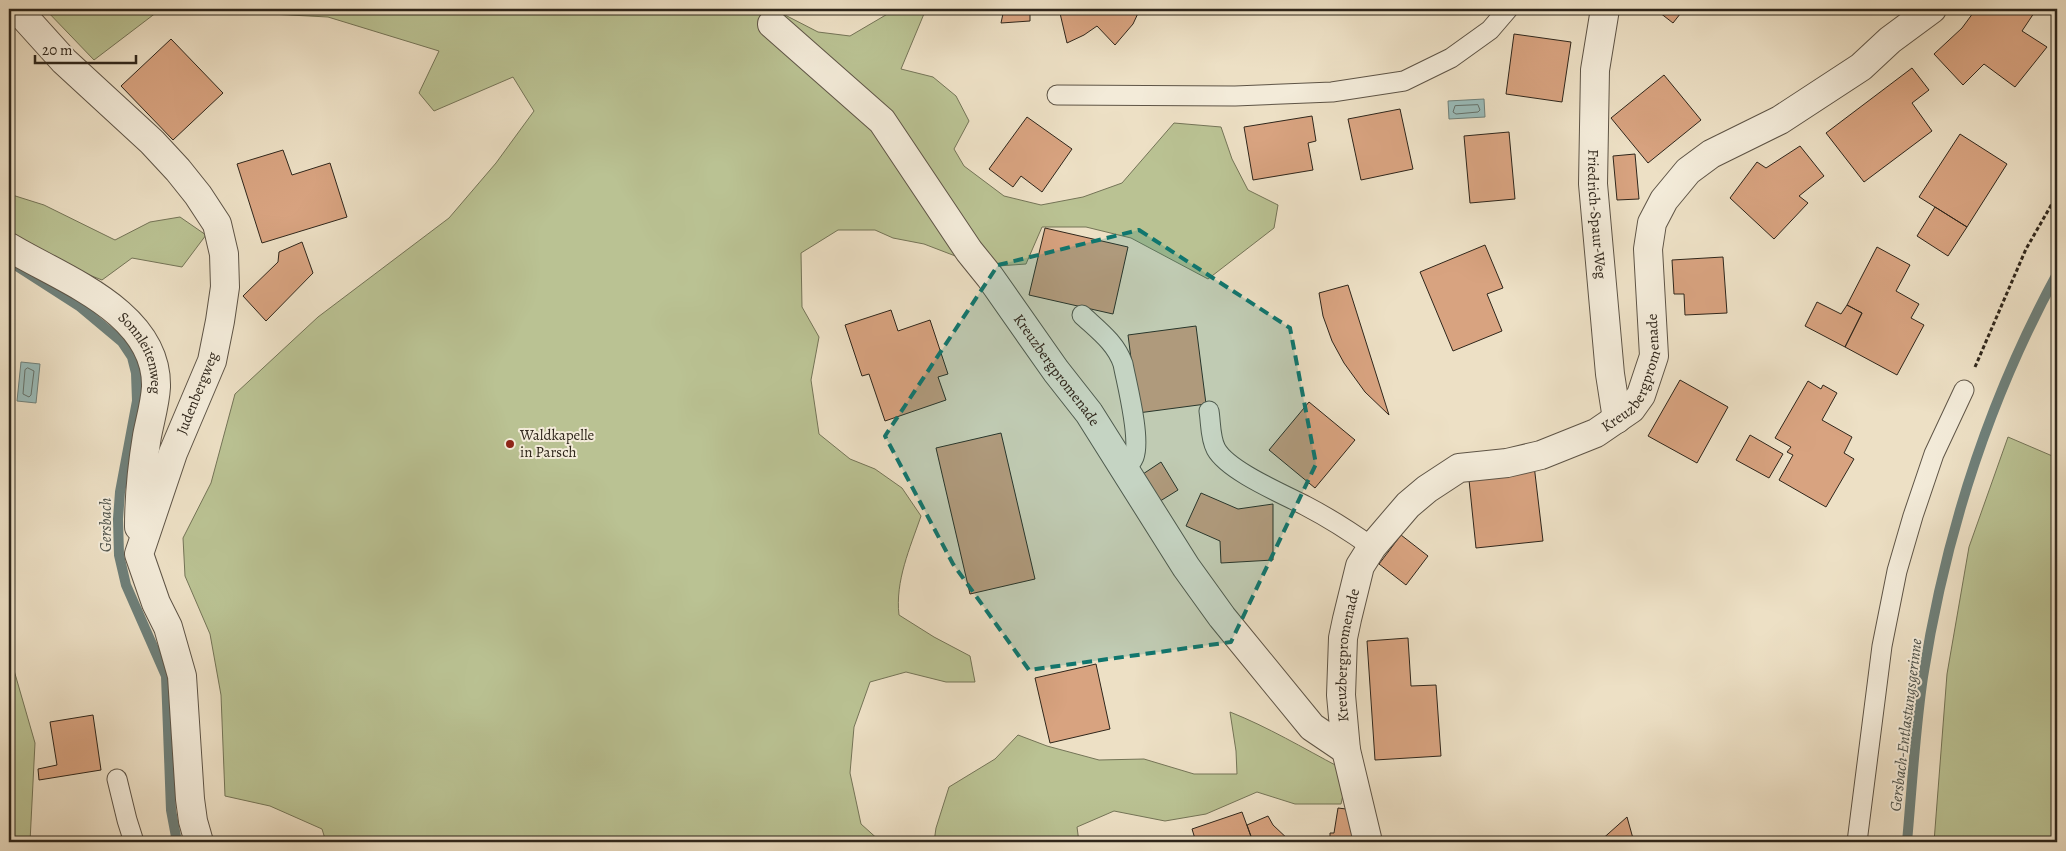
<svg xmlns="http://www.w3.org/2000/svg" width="2066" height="851" font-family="Alegreya,serif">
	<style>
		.green { fill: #bac293; stroke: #747457 }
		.water { fill: #9abcba; stroke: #6f807a }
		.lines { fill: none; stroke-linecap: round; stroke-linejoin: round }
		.shore { stroke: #64716a; stroke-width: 1 }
		.stream { stroke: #6f807a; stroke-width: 10 }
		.building { fill: #d8a380; stroke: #2f261b }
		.service-casing { stroke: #5e5446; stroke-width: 21 }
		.minor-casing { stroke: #5e5446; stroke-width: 30 }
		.path { stroke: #2f261b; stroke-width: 3; stroke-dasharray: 4 2.5; stroke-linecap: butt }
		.service { stroke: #f3ebd9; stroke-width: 19 }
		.minor { stroke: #f3ebd9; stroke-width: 28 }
		.marked { fill: #0f766e; fill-opacity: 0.2; stroke: #0f766e; stroke-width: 4; stroke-dasharray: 10 6; stroke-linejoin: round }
		.poi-dot { fill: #8f2418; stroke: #f3ebd9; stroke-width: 2 }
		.labels { text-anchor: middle; stroke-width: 4; stroke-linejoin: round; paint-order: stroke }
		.street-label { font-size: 15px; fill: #2f261b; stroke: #f3ebd9 }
		.poi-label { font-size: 15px; fill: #2f261b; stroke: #f3ebd9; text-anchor: start }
		.water-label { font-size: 16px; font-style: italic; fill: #4f534b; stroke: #f3ebd9 }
	</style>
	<rect width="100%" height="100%" fill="#ede0c5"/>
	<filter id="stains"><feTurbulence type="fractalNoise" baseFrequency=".004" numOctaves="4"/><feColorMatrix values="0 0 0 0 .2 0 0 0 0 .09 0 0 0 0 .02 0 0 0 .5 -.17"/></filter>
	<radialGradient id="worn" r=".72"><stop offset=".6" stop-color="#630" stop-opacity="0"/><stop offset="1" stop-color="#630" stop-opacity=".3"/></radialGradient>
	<path class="green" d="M 45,9 L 161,9 L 94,60 Z
		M 245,9 L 782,9 L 785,15 L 818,32 L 850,36 L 896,9 L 926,9 L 901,69 L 933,77 L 956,96 L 969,121 L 954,149 L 964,166 L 1004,196 L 1041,205 L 1083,197 L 1122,183 L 1174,123 L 1221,127 L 1232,159 L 1248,190 L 1278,205 L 1274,228 L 1208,279 L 1131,238 L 1086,227 L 1042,227 L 1026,264 L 984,267 L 924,244 L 893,238 L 875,230 L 838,230 L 801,253 L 802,307 L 819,337 L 811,380 L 819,434 L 850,459 L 875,469 L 902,488 L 921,516 C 910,548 895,581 899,615 L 934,637 L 970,656 L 975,682 L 946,682 L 906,672 L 870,682 L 854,727 L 850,773 L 861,824 L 881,842 L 326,842 L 322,829 L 270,806 L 225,796 L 221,695 L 210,634 L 185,576 L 183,538 L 211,483 L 235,394 L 318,317 L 449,218 L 496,163 L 534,111 L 513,77 L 434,111 L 419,93 L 439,51 L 328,17 L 251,13 Z
		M 9,194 L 44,205 L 115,240 L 150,222 L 180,217 L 206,235 L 182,267 L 132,258 L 102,280 L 69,267 L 9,234 Z
		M 2008,437 L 2057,458 L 2057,842 L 1934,842 L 1947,674 L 1969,547 Z
		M 9,653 L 35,743 L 30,842 L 9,842 Z
		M 1230,712 C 1268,727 1303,748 1339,767 L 1345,786 L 1341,804 L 1295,804 L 1257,792 L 1206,814 L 1165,821 L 1114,811 L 1077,827 L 1079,842 L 934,842 L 936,828 L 949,787 L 995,759 L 1018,735 L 1047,746 L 1099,760 L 1144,759 L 1194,774 L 1237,774 L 1236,751 Z"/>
	<path class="water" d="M 1484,99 L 1485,117 L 1449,119 L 1448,101 Z
		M 21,362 L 40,364 L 36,403 L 17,401 Z"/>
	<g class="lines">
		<path class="shore" d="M 1478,105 L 1480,110 L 1478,112 L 1456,114 L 1453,112 L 1455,106 Z
			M 28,368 L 34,371 L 31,395 L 29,397 L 23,394 L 25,370 Z"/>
		<path class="stream" d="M 9,261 L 79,306 L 122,342 L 132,357 L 136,373 L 137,401 L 120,492 L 118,519 L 119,555 L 126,585 L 166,676 L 171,810 L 177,842
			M 1907,842 C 1912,787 1915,731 1923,677 C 1945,536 1989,399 2057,274"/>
	</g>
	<path class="building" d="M 1004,9 L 1030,9 L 1030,21 L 1001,23 Z
		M 1059,9 L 1140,9 L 1133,24 L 1115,45 L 1097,26 L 1084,35 L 1067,43 Z
		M 1655,9 L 1684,9 L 1673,23 Z
		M 1976,9 L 2036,10 L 2022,31 L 2047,47 L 2015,87 L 1984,64 L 1963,85 L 1934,54 L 1962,28 Z
		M 1514,34 L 1571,42 L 1562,102 L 1506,94 Z
		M 171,39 L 223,93 L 173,140 L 121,86 Z
		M 1912,68 L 1929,90 L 1912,103 L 1932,131 L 1864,182 L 1826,133 Z
		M 1664,75 L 1701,120 L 1648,163 L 1611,118 Z
		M 1400,109 L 1413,169 L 1361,180 L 1348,119 Z
		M 1312,116 L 1316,141 L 1308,143 L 1313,170 L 1253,180 L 1244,127 Z
		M 1027,117 L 1072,149 L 1042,192 L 1021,176 L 1013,187 L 989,169 Z
		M 1509,132 L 1515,199 L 1470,203 L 1464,136 Z
		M 1960,134 L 2007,164 L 1967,227 L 1919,197 Z
		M 1800,146 L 1824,176 L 1799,196 L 1808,203 L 1774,239 L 1730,198 L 1757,162 L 1766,168 Z
		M 283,150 L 292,175 L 330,163 L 347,217 L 262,243 L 237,164 Z
		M 1635,154 L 1639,199 L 1617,200 L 1613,156 Z
		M 1935,207 L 1967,227 L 1948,256 L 1917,236 Z
		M 1045,228 L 1128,247 L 1113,314 L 1029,295 Z
		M 302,242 L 313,273 L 266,321 L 243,296 L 278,262 L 279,252 Z
		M 1485,245 L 1503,288 L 1487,294 L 1502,331 L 1453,351 L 1420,272 Z
		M 1877,247 L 1910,265 L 1896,291 L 1919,304 L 1911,318 L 1924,325 L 1897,375 L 1845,347 L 1862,313 L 1847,305 Z
		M 1723,257 L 1727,313 L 1685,315 L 1684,294 L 1674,294 L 1672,260 Z
		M 1348,285 L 1389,415 L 1365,392 L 1344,363 L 1332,341 L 1323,316 L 1319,293 Z
		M 1817,302 L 1841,314 L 1847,305 L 1862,313 L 1845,347 L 1805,326 Z
		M 891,310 L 898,331 L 930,320 L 948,374 L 938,377 L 946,400 L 885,421 L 869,374 L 862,376 L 845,325 Z
		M 1196,326 L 1206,404 L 1138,413 L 1128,335 Z
		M 1680,380 L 1728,407 L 1697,463 L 1648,436 Z
		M 1808,381 L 1821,389 L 1823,385 L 1837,393 L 1822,420 L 1852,437 L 1844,453 L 1854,459 L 1826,507 L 1779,480 L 1793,455 L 1787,452 L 1791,447 L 1775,438 Z
		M 1309,402 L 1355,440 L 1315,488 L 1269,450 Z
		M 1001,433 L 1035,579 L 970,594 L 936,448 Z
		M 1750,435 L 1783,454 L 1769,478 L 1736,460 Z
		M 1161,462 L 1178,490 L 1157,503 L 1140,476 Z
		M 1534,465 L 1543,541 L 1476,548 L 1469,480 Z
		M 1201,493 L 1238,509 L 1273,504 L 1273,560 L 1221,563 L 1220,541 L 1186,526 Z
		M 1401,535 L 1428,556 L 1406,585 L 1379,564 Z
		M 1408,638 L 1411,686 L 1436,685 L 1441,756 L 1375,760 L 1367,641 Z
		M 1096,664 L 1110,729 L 1050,743 L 1035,678 Z
		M 93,715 L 101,770 L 39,780 L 38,769 L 57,765 L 50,722 Z
		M 1338,808 L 1346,809 L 1354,842 L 1330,840 L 1330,833 L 1334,833 Z
		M 1242,812 L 1253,842 L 1196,842 L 1192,829 Z
		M 1268,816 L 1273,825 L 1291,842 L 1253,842 L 1247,825 Z
		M 1627,817 L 1634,842 L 1599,842 Z"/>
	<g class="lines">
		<g class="service-casing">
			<path id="service" d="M 1057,95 L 1235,96 L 1332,92 L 1404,81 L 1451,58 L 1490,30 L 1508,9
				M 1082,315 C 1098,330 1116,343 1123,364 C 1127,385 1141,438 1134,457 C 1132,462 1128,466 1124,469
				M 1209,411 C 1211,423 1210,438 1216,449 C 1228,471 1283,494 1306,506 C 1329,518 1351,532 1372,547
				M 117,779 L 127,820 L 134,842
				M 1857,842 L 1882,646 L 1897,571 L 1913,516 L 1934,454 L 1964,390"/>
		</g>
		<g class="minor-casing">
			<g id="minor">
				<path d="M 17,9 L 64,61 L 152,142 L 178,170 L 198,195 L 217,224 L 224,254 L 225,287 L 220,321 L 212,361 L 173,453 L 139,554 L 156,603 L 168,627 L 182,676 L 190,799 L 193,821 L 199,842"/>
				<path id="s1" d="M 1605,9 L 1595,70 L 1593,184 L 1610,374 L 1617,419"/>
				<path id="s2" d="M 772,24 L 882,121 L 969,251 L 990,277 L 1056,371 L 1089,413 L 1186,567 L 1222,617 L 1312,727 L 1346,750"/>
				<path id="s3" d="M 9,247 C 62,279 158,312 156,387 C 155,404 150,420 147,436 C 142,466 139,496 139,527"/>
				<path id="s4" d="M 1368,842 L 1346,750 L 1341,695 L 1343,638 L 1347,619 L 1360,566 L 1372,547 L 1408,505 L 1427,489 L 1459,468 L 1507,463 L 1541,455 L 1596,433 L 1631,409 L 1641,395 L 1654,356 L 1648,249 L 1652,223 L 1664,200 L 1688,171 L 1711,154 L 1780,120 L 1861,67 L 1890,40 L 1932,9"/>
			</g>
		</g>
		<path class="path" d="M 1975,367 L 2026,249 L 2057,195"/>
		<use href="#service" class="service"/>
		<use href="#minor" class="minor"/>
	</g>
	<path class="marked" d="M 1139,230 L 1290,328 L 1316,464 L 1231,642 L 1029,670 L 953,564 L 885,436 L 998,265 Z"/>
	<circle class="poi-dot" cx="510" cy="444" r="5"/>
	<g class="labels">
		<g class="street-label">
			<text dy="5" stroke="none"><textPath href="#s1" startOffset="206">Friedrich-Spaur-Weg</textPath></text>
			<text dy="5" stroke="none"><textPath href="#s3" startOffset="176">Sonnleitenweg</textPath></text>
			<text dy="5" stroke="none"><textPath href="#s4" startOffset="640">Kreuzbergpromenade</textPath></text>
			<text dy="5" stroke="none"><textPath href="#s2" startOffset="451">Kreuzbergpromenade</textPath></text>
			<text transform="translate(197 393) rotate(-68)" y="5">Judenbergweg</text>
			<text dy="5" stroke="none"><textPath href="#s4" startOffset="190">Kreuzbergpromenade</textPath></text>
		</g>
		<g class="poi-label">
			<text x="520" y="440">Waldkapelle<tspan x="520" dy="17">in Parsch</tspan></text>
		</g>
		<g class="water-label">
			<text transform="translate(105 525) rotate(-90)" y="6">Gersbach</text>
			<text transform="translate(1905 725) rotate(-83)" y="6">Gersbach-Entlastungsgerinne</text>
		</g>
	</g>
	<rect width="2066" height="851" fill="none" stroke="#ede0c5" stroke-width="30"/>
	<rect x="10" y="10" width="2046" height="831" fill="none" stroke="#2f261b" stroke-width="2.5"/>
	<rect x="15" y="15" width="2036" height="821" fill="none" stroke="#2f261b"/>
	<path d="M35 55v8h101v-8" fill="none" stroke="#2f261b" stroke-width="2.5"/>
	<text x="42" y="55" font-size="15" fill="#2f261b" stroke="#f3ebd9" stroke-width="4" paint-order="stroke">20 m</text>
	<rect width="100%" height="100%" filter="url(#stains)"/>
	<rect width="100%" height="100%" fill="url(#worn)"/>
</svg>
